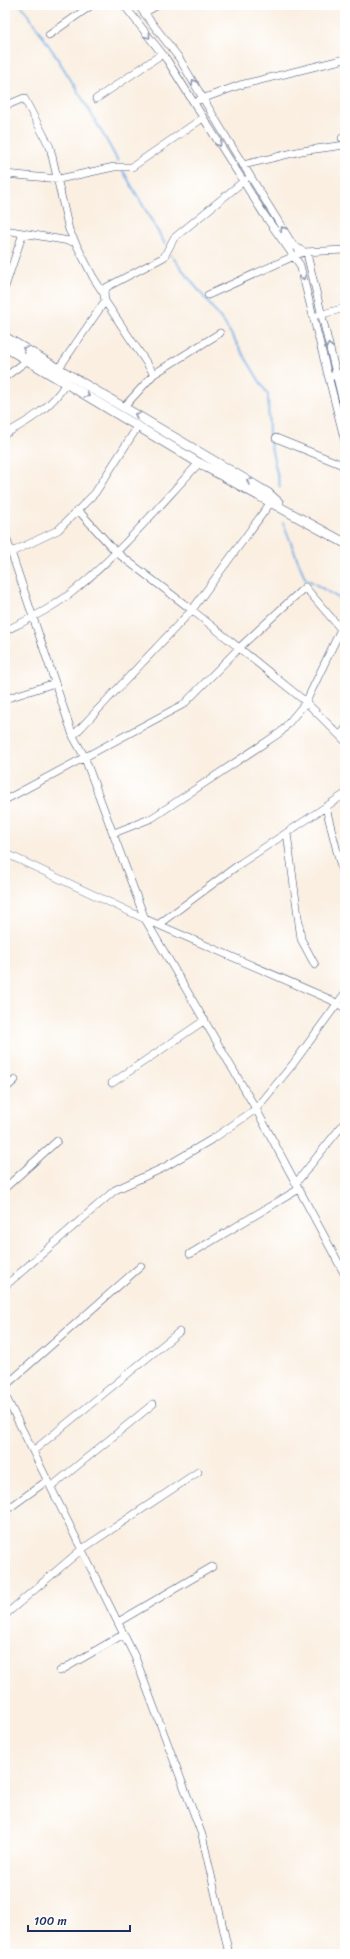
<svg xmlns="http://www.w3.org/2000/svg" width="350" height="1959" font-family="Sriracha,sans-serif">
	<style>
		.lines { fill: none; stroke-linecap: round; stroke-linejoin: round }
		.stream { stroke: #75aee5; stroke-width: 2 }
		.minor-casing { stroke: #3c4c72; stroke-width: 8 }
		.major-casing { stroke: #3c4c72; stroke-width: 10 }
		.minor { stroke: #fff; stroke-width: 7 }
		.major { stroke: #fff; stroke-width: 9 }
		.oneway { stroke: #8d97ae }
	</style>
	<rect width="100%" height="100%" fill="#fff"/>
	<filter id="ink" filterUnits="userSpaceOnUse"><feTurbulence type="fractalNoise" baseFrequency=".025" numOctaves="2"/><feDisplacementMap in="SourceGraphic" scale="8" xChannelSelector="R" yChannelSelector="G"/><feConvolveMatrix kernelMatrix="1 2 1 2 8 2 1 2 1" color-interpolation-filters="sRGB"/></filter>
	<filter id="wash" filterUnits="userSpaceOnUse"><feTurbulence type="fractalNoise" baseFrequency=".012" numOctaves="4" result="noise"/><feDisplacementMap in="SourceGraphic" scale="16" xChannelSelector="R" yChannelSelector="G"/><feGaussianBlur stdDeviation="0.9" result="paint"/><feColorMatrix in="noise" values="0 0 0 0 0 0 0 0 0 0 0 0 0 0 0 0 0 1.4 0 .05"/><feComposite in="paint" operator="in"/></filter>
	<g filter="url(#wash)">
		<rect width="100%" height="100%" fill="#faefe1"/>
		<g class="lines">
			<path class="stream" d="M 21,5 C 57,55 89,108 118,161
				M 122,169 L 165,244
				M 171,255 L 225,324 L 268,395 L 269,438 L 280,487
				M 283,523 L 305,578 L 345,602"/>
		</g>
	</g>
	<g filter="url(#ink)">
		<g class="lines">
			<g class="minor-casing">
				<path id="minor" d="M 124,5 L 167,60 L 265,216 L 300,265 L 345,442
					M 138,5 L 179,58 L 226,137 L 293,245 L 307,254 L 345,411
					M 144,13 L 158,5
					M 49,35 L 92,5
					M 96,99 L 162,54
					M 199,100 L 240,85 L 345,59
					M 5,106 L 24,98 L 50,147 L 69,230 L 93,277 L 104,294
					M 342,138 L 345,139
					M 243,165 L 301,151 L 345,145
					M 5,174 L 59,179 L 114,167 L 132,167 L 203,118
					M 5,230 L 75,242
					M 5,287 L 23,233
					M 208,295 L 303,252 L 345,250
					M 105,301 L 154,374
					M 319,315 L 345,308
					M 59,368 L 105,301 L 104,294 L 107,287 L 164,257 L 174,238 L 245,180
					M 332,376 L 345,373
					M 5,377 L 28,360
					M 124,407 L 154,374 L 220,333
					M 5,434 C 29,421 52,407 66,383
					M 276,438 L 345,466
					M 78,510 L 116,552 L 192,610 L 306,702 L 345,741
					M 5,534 L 73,736 L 84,756 L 145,919 L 256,1109 L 345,1275
					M 12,552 L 58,530 L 95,493 L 138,426
					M 5,631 C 29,619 55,607 76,589 C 121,552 159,506 199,463
					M 5,699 L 55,683
					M 73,736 L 192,610 L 274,498
					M 340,736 L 345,729
					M 5,800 L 184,704 L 239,648 L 305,587 L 345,634
					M 326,808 L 345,883
					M 114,833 L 152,818 L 281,732 L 306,702 L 341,629
					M 287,833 L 301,939 L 315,965
					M 5,853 L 145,919 L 329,999 L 345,1008
					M 159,924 L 241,863 L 345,794
					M 112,1083 L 205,1020
					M 5,1089 L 15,1080
					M 296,1183 L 345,1122
					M 5,1188 L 57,1141
					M 190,1254 L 299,1189
					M 5,1286 L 115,1190 L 163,1168 L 214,1138 L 256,1109 L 293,1064 L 345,993
					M 5,1386 L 141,1266
					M 5,1395 L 135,1657 L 202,1835 L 229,1954
					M 33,1451 L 179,1332
					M 51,1487 L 153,1404
					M 5,1511 L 48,1480
					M 5,1615 L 82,1549 L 198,1472
					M 118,1622 L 212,1567
					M 60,1671 L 124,1634"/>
			</g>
			<g class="major-casing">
				<path id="major" d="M 5,337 L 268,493 L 279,503
					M 5,347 L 199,463 L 345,543"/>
			</g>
			<use href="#minor" class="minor"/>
			<use href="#major" class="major"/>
		</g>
		<defs><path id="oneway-chevron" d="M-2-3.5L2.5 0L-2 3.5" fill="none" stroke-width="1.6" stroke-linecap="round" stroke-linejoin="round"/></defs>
		<g class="oneway">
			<use href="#oneway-chevron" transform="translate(148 36) rotate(52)"/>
			<use href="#oneway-chevron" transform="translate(194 82) rotate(-120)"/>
			<use href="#oneway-chevron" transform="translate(219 144) rotate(58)"/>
			<use href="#oneway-chevron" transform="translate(283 229) rotate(-122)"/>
			<use href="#oneway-chevron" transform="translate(303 277) rotate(76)"/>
			<use href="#oneway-chevron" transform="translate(329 346) rotate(-103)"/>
			<use href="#oneway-chevron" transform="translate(25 349) rotate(-149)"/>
			<use href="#oneway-chevron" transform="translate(87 395) rotate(31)"/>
			<use href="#oneway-chevron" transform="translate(137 415) rotate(-149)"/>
			<use href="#oneway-chevron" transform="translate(249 481) rotate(-149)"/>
		</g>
	</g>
	<rect width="350" height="1959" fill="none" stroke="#fff" stroke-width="20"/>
	<path d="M28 1925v6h102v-6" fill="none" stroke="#1b2f5e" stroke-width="2"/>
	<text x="34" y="1925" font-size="12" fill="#1b2f5e" stroke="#ffffff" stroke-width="3" paint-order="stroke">100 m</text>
</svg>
